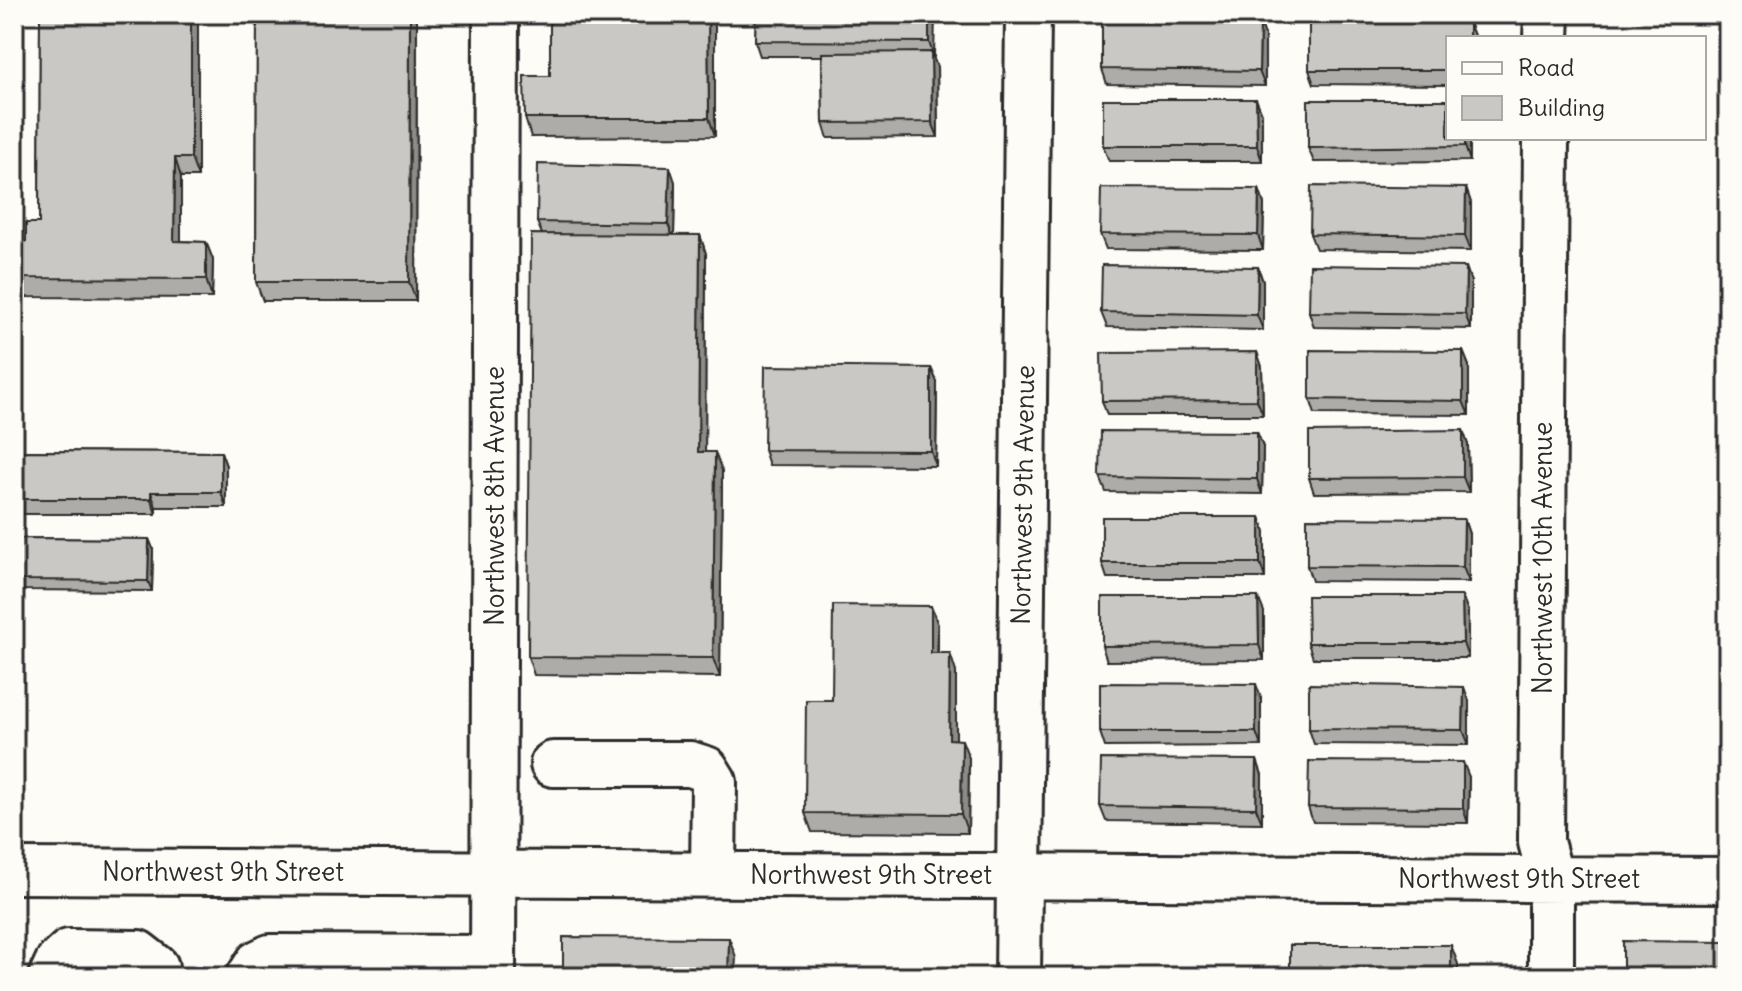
<svg xmlns="http://www.w3.org/2000/svg" width="1742" height="991" font-family="Delius,sans-serif">
	<style>
		.lines { fill: none; stroke-linecap: round; stroke-linejoin: round }
		.minor-casing { stroke: #2b2b2b; stroke-width: 50 }
		.major-casing { stroke: #2b2b2b; stroke-width: 50 }
		.minor { stroke: #fdfcf7; stroke-width: 44 }
		.major { stroke: #fdfcf7; stroke-width: 44 }
		.wall { fill: #adaca9; stroke: #2b2b2b; stroke-width: 2 }
		.shaded-wall { fill: #8d8c89; stroke: #2b2b2b; stroke-width: 2 }
		.building { fill: #c9c8c4; stroke: #2b2b2b; stroke-width: 2 }
		.labels { text-anchor: middle; stroke-width: 6; stroke-linejoin: round; paint-order: stroke }
		.street-label { font-size: 26px; fill: #2b2b2b; stroke: #fdfcf7 }
	</style>
	<rect width="100%" height="100%" fill="#fdfcf7"/>
	<filter id="ink" filterUnits="userSpaceOnUse"><feTurbulence type="fractalNoise" baseFrequency=".0125" numOctaves="2"/><feDisplacementMap in="SourceGraphic" scale="16" xChannelSelector="R" yChannelSelector="G"/><feConvolveMatrix kernelMatrix="1 2 1 2 8 2 1 2 1" color-interpolation-filters="sRGB"/></filter>
	<g filter="url(#ink)">
		<g class="lines">
			<g class="minor-casing">
				<path id="minor" d="M 1546,38 L 1547,14
					M 1546,138 L 1541,842 L 1551,879 L 1551,977
					M 553,764 L 690,764 L 706,769 L 714,782 L 713,874
					M 14,871 L 1728,880
					M 51,977 L 58,962 L 69,952 L 138,953 L 156,967 L 156,977
					M 249,977 L 258,963 L 270,957 L 493,958
					M 493,977 L 496,14"/>
			</g>
			<g class="major-casing">
				<path id="major" d="M 1018,977 L 1028,14"/>
			</g>
			<use href="#minor" class="minor"/>
			<use href="#major" class="major"/>
		</g>
		<path class="wall" d="M 40,14 L 198,14 L 198,177 L 181,177 L 181,241 L 206,242 L 213,260 L 212,298 L 16,297 L 14,293 L 14,241 L 26,241 L 39,223 Z
			M 257,14 L 417,14 L 416,301 L 263,301 L 256,282 Z
			M 550,14 L 713,14 L 715,19 L 715,136 L 531,137 L 525,118 L 550,76 Z
			M 756,14 L 934,14 L 934,57 L 933,57 L 937,67 L 938,137 L 828,138 L 823,123 L 822,56 L 760,56 L 755,41 Z
			M 1260,21 L 1265,36 L 1265,86 L 1107,84 L 1102,69 Z
			M 1469,23 L 1475,38 L 1448,38 L 1448,85 L 1314,84 L 1309,70 Z
			M 1256,99 L 1262,114 L 1262,161 L 1109,161 L 1103,146 Z
			M 1470,138 L 1470,161 L 1314,162 L 1308,148 Z
			M 675,182 L 674,235 L 700,235 L 706,254 L 705,452 L 722,471 L 720,677 L 534,675 L 528,657 L 542,234 L 537,222 Z
			M 1466,188 L 1471,203 L 1471,251 L 1316,249 L 1310,234 Z
			M 1259,189 L 1264,204 L 1263,250 L 1106,249 L 1100,234 Z
			M 1258,267 L 1263,282 L 1263,330 L 1107,327 L 1101,312 Z
			M 1466,267 L 1471,282 L 1471,329 L 1314,327 L 1309,312 Z
			M 1463,351 L 1469,366 L 1469,415 L 1315,414 L 1310,399 Z
			M 1257,352 L 1262,367 L 1263,415 L 1107,415 L 1102,401 Z
			M 931,368 L 937,382 L 936,466 L 769,465 L 764,450 Z
			M 1463,430 L 1468,445 L 1469,492 L 1314,493 L 1309,478 Z
			M 1257,432 L 1263,447 L 1262,494 L 1106,492 L 1100,477 Z
			M 14,451 L 221,452 L 226,466 L 226,507 L 156,507 L 156,514 L 16,514 L 14,509 Z
			M 1260,517 L 1265,532 L 1265,578 L 1107,578 L 1102,563 Z
			M 1464,519 L 1469,534 L 1469,582 L 1312,581 L 1307,566 Z
			M 14,538 L 149,539 L 153,549 L 152,591 L 17,590 L 14,581 Z
			M 1462,596 L 1468,611 L 1468,658 L 1313,658 L 1308,643 Z
			M 1264,612 L 1264,660 L 1107,661 L 1102,646 Z
			M 938,625 L 938,653 L 956,672 L 956,740 L 969,758 L 968,833 L 812,832 L 805,813 L 832,700 Z
			M 1261,698 L 1261,746 L 1105,747 L 1100,732 Z
			M 1469,701 L 1469,745 L 1314,744 L 1309,729 Z
			M 1257,760 L 1262,775 L 1262,823 L 1106,821 L 1100,806 Z
			M 1469,777 L 1468,823 L 1313,822 L 1308,807 Z"/>
		<path class="shaded-wall" d="M 191,14 L 198,14 L 198,177 L 191,158 Z
			M 410,14 L 417,14 L 416,301 L 409,282 Z
			M 708,14 L 713,14 L 715,19 L 715,136 L 709,118 Z
			M 929,14 L 934,14 L 935,16 L 934,57 L 929,42 Z
			M 1260,21 L 1265,36 L 1265,86 L 1259,71 Z
			M 1469,23 L 1475,38 L 1469,38 Z
			M 931,52 L 937,67 L 938,137 L 932,122 Z
			M 1256,99 L 1262,114 L 1262,161 L 1257,146 Z
			M 1465,138 L 1470,138 L 1470,161 L 1465,146 Z
			M 175,158 L 181,177 L 181,260 L 174,241 Z
			M 670,167 L 675,182 L 674,239 L 668,224 Z
			M 1466,188 L 1471,203 L 1471,251 L 1465,236 Z
			M 1259,189 L 1264,204 L 1263,250 L 1258,235 Z
			M 700,235 L 706,254 L 705,471 L 698,452 Z
			M 206,242 L 213,260 L 212,298 L 206,279 Z
			M 1258,267 L 1263,282 L 1263,330 L 1257,315 Z
			M 1466,267 L 1471,282 L 1471,329 L 1465,314 Z
			M 1463,351 L 1469,366 L 1469,415 L 1463,401 Z
			M 1257,352 L 1262,367 L 1263,415 L 1257,400 Z
			M 931,368 L 937,382 L 936,466 L 931,451 Z
			M 1463,430 L 1468,445 L 1469,492 L 1463,477 Z
			M 1257,432 L 1263,447 L 1262,494 L 1257,479 Z
			M 221,452 L 226,466 L 226,507 L 221,492 Z
			M 715,452 L 722,471 L 720,677 L 713,658 Z
			M 151,492 L 156,507 L 156,514 L 151,499 Z
			M 1260,517 L 1265,532 L 1265,578 L 1260,563 Z
			M 1464,519 L 1469,534 L 1469,582 L 1463,567 Z
			M 149,539 L 153,549 L 152,591 L 148,581 Z
			M 1462,596 L 1468,611 L 1468,658 L 1463,643 Z
			M 1258,597 L 1264,612 L 1264,660 L 1259,645 Z
			M 931,606 L 938,625 L 937,671 L 931,653 Z
			M 950,653 L 956,672 L 956,758 L 949,739 Z
			M 1256,684 L 1261,698 L 1261,746 L 1256,732 Z
			M 1464,687 L 1469,701 L 1469,745 L 1463,730 Z
			M 962,740 L 969,758 L 968,833 L 961,814 Z
			M 1257,760 L 1262,775 L 1262,823 L 1256,808 Z
			M 1463,762 L 1469,777 L 1468,823 L 1463,808 Z
			M 729,938 L 736,957 L 735,977 L 728,977 Z
			M 1451,945 L 1458,964 L 1458,977 L 1451,977 Z"/>
		<path class="building" d="M 40,14 L 191,14 L 191,158 L 175,158 L 174,241 L 206,242 L 206,279 L 14,278 L 14,241 L 26,241 L 26,223 L 39,223 Z
			M 257,14 L 410,14 L 409,282 L 256,282 Z
			M 550,14 L 708,14 L 709,118 L 525,118 L 524,76 L 550,76 Z
			M 756,14 L 929,14 L 929,42 L 755,41 Z
			M 1102,20 L 1260,21 L 1259,71 L 1102,69 Z
			M 1309,23 L 1469,23 L 1469,38 L 1448,38 L 1448,70 L 1309,70 Z
			M 931,52 L 932,122 L 823,123 L 822,53 Z
			M 1103,99 L 1256,99 L 1257,146 L 1103,146 Z
			M 1308,100 L 1448,100 L 1448,138 L 1465,138 L 1465,146 L 1308,148 Z
			M 538,164 L 670,167 L 668,224 L 537,222 Z
			M 1311,186 L 1466,188 L 1465,236 L 1310,234 Z
			M 1101,188 L 1259,189 L 1258,235 L 1100,234 Z
			M 531,234 L 700,235 L 698,452 L 715,452 L 713,658 L 528,657 Z
			M 1102,265 L 1258,267 L 1257,315 L 1101,312 Z
			M 1310,265 L 1466,267 L 1465,314 L 1309,312 Z
			M 1310,350 L 1463,351 L 1463,401 L 1310,399 Z
			M 1257,352 L 1257,400 L 1102,401 L 1101,353 Z
			M 765,366 L 931,368 L 931,451 L 764,450 Z
			M 1463,430 L 1463,477 L 1309,478 L 1309,432 Z
			M 1101,431 L 1257,432 L 1257,479 L 1100,477 Z
			M 14,451 L 221,452 L 221,492 L 151,492 L 151,499 L 14,499 Z
			M 1102,517 L 1260,517 L 1260,563 L 1102,563 Z
			M 1307,518 L 1464,519 L 1463,567 L 1307,566 Z
			M 14,538 L 149,539 L 148,581 L 14,580 Z
			M 1307,596 L 1462,596 L 1463,643 L 1308,643 Z
			M 1102,597 L 1258,597 L 1259,645 L 1102,646 Z
			M 833,605 L 931,606 L 931,653 L 950,653 L 949,739 L 962,740 L 961,814 L 805,813 L 806,700 L 832,700 Z
			M 1100,683 L 1256,684 L 1256,732 L 1100,732 Z
			M 1309,684 L 1464,687 L 1463,730 L 1309,729 Z
			M 1101,759 L 1257,760 L 1256,808 L 1100,806 Z
			M 1309,761 L 1463,762 L 1463,808 L 1308,807 Z
			M 563,937 L 729,938 L 728,977 L 563,977 Z
			M 1623,941 L 1728,942 L 1728,977 L 1623,977 Z
			M 1290,945 L 1451,945 L 1451,977 L 1290,977 Z"/>
	</g>
	<g class="labels">
		<g class="street-label">
			<text transform="translate(1023 495) rotate(-89)" y="9">Northwest 9th Avenue</text>
			<text transform="translate(495 496) rotate(-90)" y="9">Northwest 8th Avenue</text>
			<text transform="translate(1543 558) rotate(-90)" y="9">Northwest 10th Avenue</text>
			<text x="223" y="881">Northwest 9th Street</text>
			<text x="871" y="884">Northwest 9th Street</text>
			<text x="1519" y="888">Northwest 9th Street</text>
		</g>
	</g>
	<rect width="1742" height="991" fill="none" stroke="#fdfcf7" stroke-width="48"/>
	<rect x="24" y="24" width="1694" height="943" fill="none" stroke="#2b2b2b" stroke-width="3" filter="url(#ink)"/>
	<rect x="1446" y="36" width="260" height="104" fill="#fdfcf7" stroke="#a9a8a5" stroke-width="2"/>
	<rect x="1462" y="62" width="40" height="12" fill="#fdfcf7" stroke="#a9a8a5" stroke-width="2"/>
	<text x="1518" y="76" font-size="24" fill="#2b2b2b">Road</text>
	<rect x="1462" y="96" width="40" height="24" fill="#c9c8c4" stroke="#a9a8a5" stroke-width="2"/>
	<text x="1518" y="116" font-size="24" fill="#2b2b2b">Building</text>
</svg>
